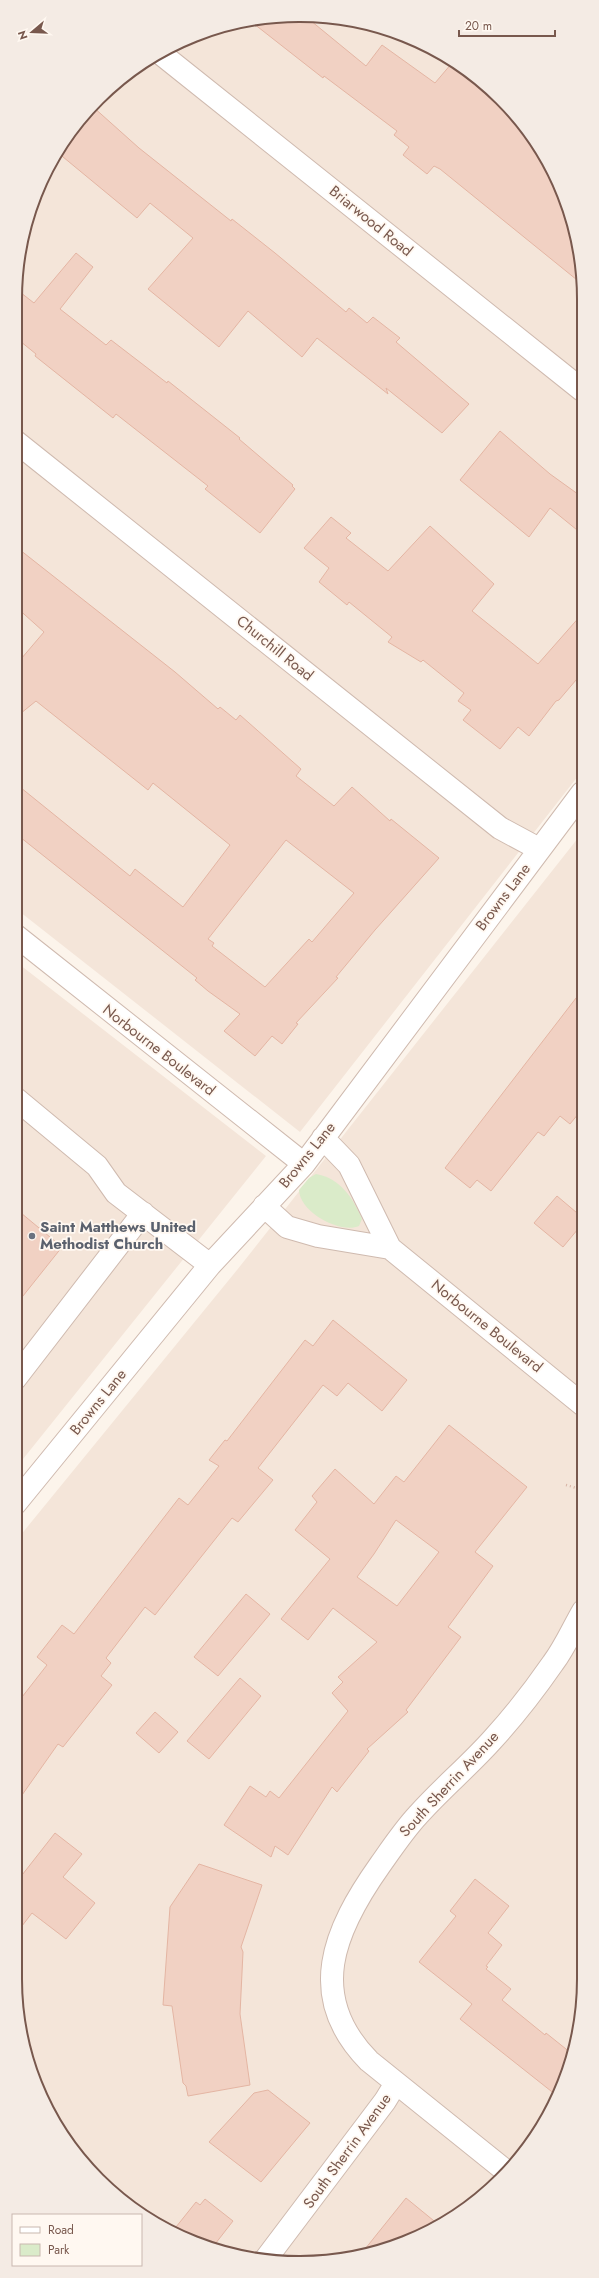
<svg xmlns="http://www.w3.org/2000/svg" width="599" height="2278" font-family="Jost,sans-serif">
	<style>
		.residential { fill: #f4e5d9 }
		.green { fill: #daebc9 }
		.building { fill: #f1d1c3; stroke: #e4b5a3; fill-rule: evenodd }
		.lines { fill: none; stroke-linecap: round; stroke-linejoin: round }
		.minor-casing { stroke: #cfbaaf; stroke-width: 24 }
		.path { stroke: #d7b3a5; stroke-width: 2.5; stroke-dasharray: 1 3; stroke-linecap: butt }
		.minor { stroke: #fff; stroke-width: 22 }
		.worship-dot { fill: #6b7280; stroke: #fff8f1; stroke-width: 1.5 }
		.labels { text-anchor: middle; stroke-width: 3.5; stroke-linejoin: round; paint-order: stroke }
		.street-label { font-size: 15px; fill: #78584d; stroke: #fff8f1 }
		.worship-label { font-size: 15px; font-weight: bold; fill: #5b616d; stroke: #fff8f1; text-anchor: start }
		.rim { fill: none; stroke: #78584d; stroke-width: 2 }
	</style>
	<rect width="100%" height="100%" fill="#fcf4eb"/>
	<path class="residential" d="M 299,15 L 355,20 L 426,44 L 501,98 L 582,263 L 582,771 L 300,1132 L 15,908 L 15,300 L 20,244 L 37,191 L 63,142 L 98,98 L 141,63 L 190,37 L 244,21 Z
		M 582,833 L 584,1979 L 579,2034 L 546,2121 L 513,2166 L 473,2204 L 425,2234 L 373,2253 L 281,2262 L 226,2253 L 174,2234 L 126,2204 L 86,2166 L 37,2087 L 20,2034 L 15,1978 L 15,1542 L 237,1270 Z
		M 15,961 L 266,1156 L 15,1469 Z"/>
	<path class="green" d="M 316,1174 C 340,1178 353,1198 362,1219 L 359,1226 C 341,1234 300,1213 299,1190 L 309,1178 Z"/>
	<path class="building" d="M 299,15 L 305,16 L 366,66 L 382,45 L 435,83 L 452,63 L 501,98 L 555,174 L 582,263 L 582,284 L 440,169 L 434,166 L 427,174 L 403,155 L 409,147 L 394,135 L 397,131 L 324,76 L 323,78 L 249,20 Z
		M 92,106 L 139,148 L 231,221 L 232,219 L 275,253 L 346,312 L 349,308 L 367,323 L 373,317 L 400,338 L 396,342 L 469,404 L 442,433 L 386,388 L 388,394 L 317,338 L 302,357 L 248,311 L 219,347 L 148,289 L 193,238 L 150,203 L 137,218 L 57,152 L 63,142 Z
		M 76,253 L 93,267 L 60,309 L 106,345 L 111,340 L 167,383 L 168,381 L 240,438 L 239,439 L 293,485 L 292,486 L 295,489 L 260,533 L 205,489 L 208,486 L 116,414 L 113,418 L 35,356 L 36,354 L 15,337 L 16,289 L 34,303 Z
		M 500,431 L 550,474 L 582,497 L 582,534 L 550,508 L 529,537 L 460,480 Z
		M 331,517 L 351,533 L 346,538 L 388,571 L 430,526 L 494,584 L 472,611 L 538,664 L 582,614 L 582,673 L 559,700 L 556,701 L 529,736 L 518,727 L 500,749 L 463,720 L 471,710 L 458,701 L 464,693 L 423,660 L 421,662 L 388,642 L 392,637 L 349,602 L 347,605 L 319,582 L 329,568 L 304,548 Z
		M 15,546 L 175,672 L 218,709 L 220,707 L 236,720 L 240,715 L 301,769 L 296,776 L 334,806 L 352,787 L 390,821 L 391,819 L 439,858 L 375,930 L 336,977 L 338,978 L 296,1023 L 298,1024 L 282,1044 L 272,1036 L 255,1056 L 224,1031 L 240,1014 L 208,991 L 195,980 L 197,978 L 15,833 L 15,783 L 130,876 L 135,869 L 183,907 L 230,845 L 153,783 L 148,790 L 36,701 L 15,718 L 15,666 L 44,632 L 15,606 ZM 286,840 L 354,893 L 312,942 L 309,939 L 265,987 L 212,946 L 214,943 L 208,939 Z
		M 583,989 L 583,1108 L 570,1124 L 560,1116 L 544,1136 L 538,1132 L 491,1191 L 477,1180 L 470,1188 L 445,1168 Z
		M 557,1196 L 583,1218 L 583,1223 L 563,1247 L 534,1223 Z
		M 15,1208 L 62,1247 L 15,1306 Z
		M 333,1320 L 407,1380 L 382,1411 L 348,1383 L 337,1396 L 323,1385 L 258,1468 L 273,1480 L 238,1522 L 232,1518 L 155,1615 L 145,1607 L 106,1658 L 111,1663 L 101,1676 L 112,1685 L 63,1747 L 58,1744 L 15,1805 L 15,1706 L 47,1665 L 37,1657 L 62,1625 L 74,1634 L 179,1498 L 188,1505 L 219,1466 L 209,1460 L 225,1440 L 227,1441 L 305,1340 L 313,1346 Z
		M 449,1425 L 527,1487 L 475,1552 L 493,1566 L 448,1627 L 461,1637 L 406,1710 L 408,1712 L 367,1749 L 369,1751 L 337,1792 L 332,1787 L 288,1855 L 275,1846 L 271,1857 L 224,1825 L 250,1786 L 266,1797 L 270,1791 L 279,1798 L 348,1711 L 332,1693 L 343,1682 L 338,1677 L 377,1642 L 333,1608 L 308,1640 L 281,1619 L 330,1559 L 295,1530 L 317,1502 L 312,1496 L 335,1469 L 374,1504 L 396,1476 L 404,1482 ZM 396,1520 L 439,1552 L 397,1606 L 357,1577 L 374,1554 Z
		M 246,1594 L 270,1614 L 218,1676 L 194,1657 Z
		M 240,1678 L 261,1696 L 209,1759 L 187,1741 Z
		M 155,1712 L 178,1732 L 159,1753 L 136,1733 Z
		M 55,1833 L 82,1854 L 63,1877 L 95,1903 L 66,1939 L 32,1913 L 15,1935 L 15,1884 Z
		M 199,1864 L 262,1885 L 241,1947 L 243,1952 L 240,2014 L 250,2085 L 188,2096 L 186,2086 L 183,2083 L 172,2006 L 163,2005 L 170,1907 Z
		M 475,1879 L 509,1906 L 488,1933 L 502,1945 L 486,1966 L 488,1967 L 486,1969 L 511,1989 L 502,2000 L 545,2035 L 546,2033 L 571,2053 L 556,2095 L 460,2019 L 472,2004 L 419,1962 L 456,1916 L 450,1911 Z
		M 268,2090 L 310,2123 L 261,2182 L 209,2142 L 254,2093 Z
		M 406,2198 L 439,2225 L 425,2234 L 373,2253 L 361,2254 Z
		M 205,2199 L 233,2221 L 212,2248 L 172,2232 L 196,2202 L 200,2205 Z"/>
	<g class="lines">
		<g class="minor-casing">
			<path id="minor" d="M 160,53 L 582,390
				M 15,441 L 500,828 L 539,849
				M 15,935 L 304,1164
				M 15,1098 L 97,1166 L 116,1193 L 210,1265
				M 323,1138 L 349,1165 L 390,1248 L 583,1405
				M 264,1206 L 287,1227 L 318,1236 L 390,1248
				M 15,1379 L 143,1213
				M 15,1504 L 210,1265 L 304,1164 L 582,793
				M 507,2172 L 369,2061 C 305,1996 334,1930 380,1865 C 392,1848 404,1830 418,1815 C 442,1788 469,1766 493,1739 C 514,1716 535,1689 553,1663 C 565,1647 573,1628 583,1611
				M 265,2260 L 385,2101 L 396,2083"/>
		</g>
		<path class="path" d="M 566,1485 L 583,1490"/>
		<use href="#minor" class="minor"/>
	</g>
	<circle class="worship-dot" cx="32" cy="1236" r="4"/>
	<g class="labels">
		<g class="street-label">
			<text transform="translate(371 221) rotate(39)" y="5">Briarwood Road</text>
			<text transform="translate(275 648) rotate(39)" y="5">Churchill Road</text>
			<text transform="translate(503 897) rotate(-53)" y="5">Browns Lane</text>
			<text transform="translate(159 1050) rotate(38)" y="5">Norbourne Boulevard</text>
			<text transform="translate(307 1155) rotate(-51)" y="5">Browns Lane</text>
			<text transform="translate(487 1326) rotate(39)" y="5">Norbourne Boulevard</text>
			<text transform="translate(98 1402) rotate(-51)" y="5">Browns Lane</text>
			<text transform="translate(449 1784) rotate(-47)" y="5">South Sherrin Avenue</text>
			<text transform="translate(347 2151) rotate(-54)" y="5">South Sherrin Avenue</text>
		</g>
		<g class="worship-label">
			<text x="40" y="1232">Saint Matthews United<tspan x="40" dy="17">Methodist Church</tspan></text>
		</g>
	</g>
	<path d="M0 0H599V2278H0ZM299 22H300A277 277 0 0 1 577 299V1979A277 277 0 0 1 300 2256H299A277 277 0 0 1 22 1979V299A277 277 0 0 1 299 22Z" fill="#f4ebe4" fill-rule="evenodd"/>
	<path class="rim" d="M299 22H300A277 277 0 0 1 577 299V1979A277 277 0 0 1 300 2256H299A277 277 0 0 1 22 1979V299A277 277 0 0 1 299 22Z"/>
	<rect x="12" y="2214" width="130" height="52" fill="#fff8f1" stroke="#c9b8af"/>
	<rect x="20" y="2227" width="20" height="6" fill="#ffffff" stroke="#c9b8af"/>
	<text x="48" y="2234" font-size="12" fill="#78584d">Road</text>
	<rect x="20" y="2244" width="20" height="12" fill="#daebc9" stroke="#c9b8af"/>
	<text x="48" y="2254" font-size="12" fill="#78584d">Park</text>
	<g transform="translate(32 32) rotate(251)" stroke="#fff8f1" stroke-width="3" paint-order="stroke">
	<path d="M0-3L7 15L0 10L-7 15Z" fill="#78584d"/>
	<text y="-6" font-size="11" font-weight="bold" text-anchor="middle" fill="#78584d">N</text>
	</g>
	<path d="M459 30v6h96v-6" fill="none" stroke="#78584d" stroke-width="2"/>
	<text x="465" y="30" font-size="12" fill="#78584d" stroke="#fff8f1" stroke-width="3" paint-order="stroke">20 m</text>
</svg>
